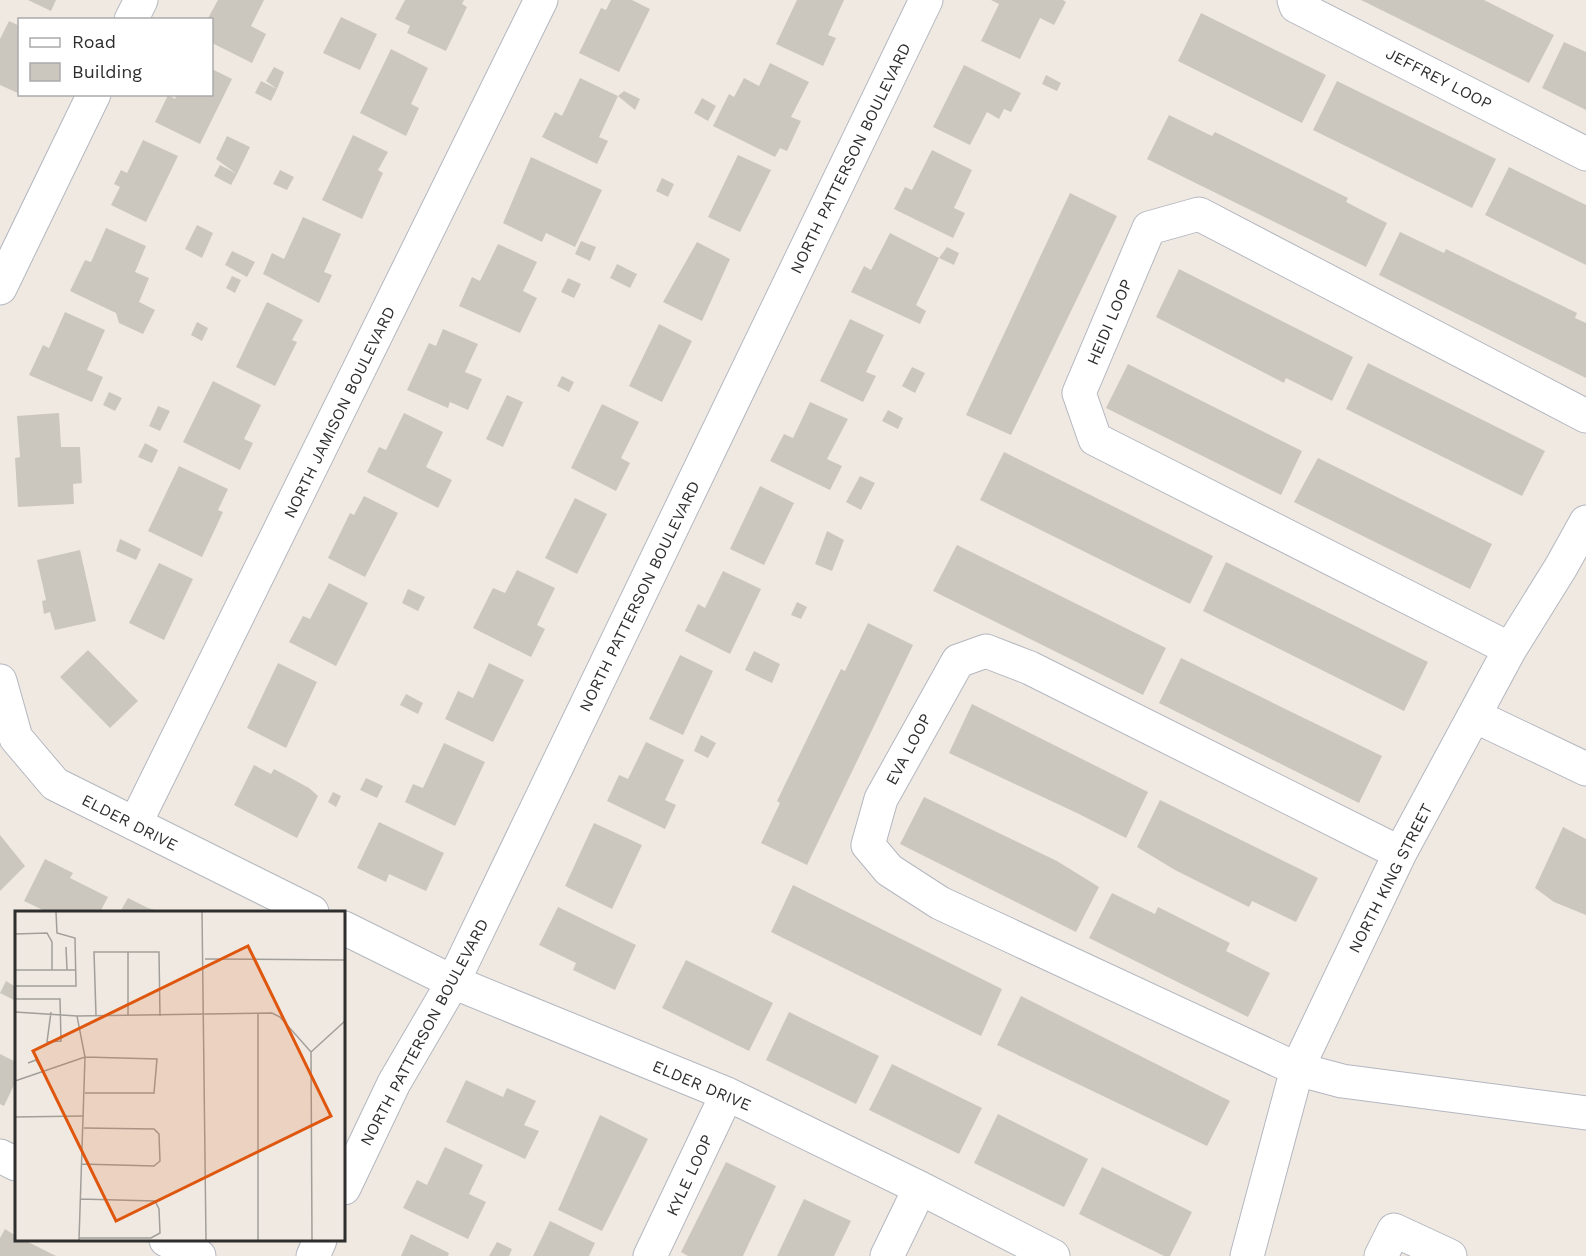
<svg xmlns="http://www.w3.org/2000/svg" width="1586" height="1256" font-family="'Work Sans',sans-serif">
	<style>
		.building { fill: #cbc7bf }
		.lines { fill: none; stroke-linecap: round; stroke-linejoin: round }
		.minor-casing { stroke: #b4b7c1; stroke-width: 35 }
		.minor { stroke: #fff; stroke-width: 33 }
		.labels { text-anchor: middle; stroke-width: 4.5; stroke-linejoin: round; paint-order: stroke }
		.street-label { font-size: 16px; fill: #2e2e2e; stroke: #fff }
		.inset-road { fill: none; stroke: #a29e99; stroke-width: 1.5 }
		.view { fill: #df570e; fill-opacity: 0.15; stroke: #df570e; stroke-width: 3 }
		.inset-edge { fill: none; stroke: #2e2e2e; stroke-width: 3 }
	</style>
	<rect width="100%" height="100%" fill="#efe9e1"/>
	<path class="building" d="M 28,0 L 56,0 L 51,11 Z
		M 218,0 L 264,0 L 251,26 L 266,34 L 252,63 L 212,43 L 212,20 L 207,20 Z
		M 405,0 L 464,0 L 462,4 L 467,7 L 446,51 L 407,33 L 410,26 L 395,19 Z
		M 611,0 L 632,0 L 650,9 L 619,72 L 579,53 L 601,8 L 606,10 Z
		M 797,0 L 844,0 L 828,35 L 836,38 L 823,66 L 776,44 Z
		M 991,0 L 1063,0 L 1066,2 L 1054,25 L 1040,18 L 1020,59 L 981,41 L 999,4 Z
		M 1361,0 L 1484,0 L 1554,35 L 1529,83 Z
		M 1201,13 L 1326,75 L 1302,123 L 1178,61 Z
		M 341,17 L 377,34 L 360,70 L 323,53 Z
		M 9,21 L 20,26 L 20,94 L 0,85 L 0,39 Z
		M 1564,42 L 1586,52 L 1586,110 L 1542,88 Z
		M 391,49 L 428,68 L 411,104 L 419,108 L 406,136 L 360,113 Z
		M 770,63 L 809,82 L 791,117 L 801,121 L 787,151 L 780,148 L 775,157 L 713,126 L 729,94 L 734,97 L 744,78 L 759,86 Z
		M 964,65 L 1021,93 L 1011,112 L 1004,109 L 999,119 L 987,112 L 970,145 L 933,127 Z
		M 274,67 L 284,72 L 277,89 L 271,101 L 255,93 L 261,81 L 277,89 L 266,81 Z
		M 212,69 L 232,79 L 200,144 L 155,122 L 168,95 L 175,99 L 177,94 L 212,94 Z
		M 1046,75 L 1061,83 L 1057,91 L 1042,84 Z
		M 580,78 L 618,96 L 599,137 L 608,141 L 597,164 L 542,137 L 555,112 L 562,116 Z
		M 1337,81 L 1496,159 L 1472,208 L 1313,130 Z
		M 624,91 L 640,99 L 635,110 L 618,96 Z
		M 702,98 L 716,106 L 708,121 L 694,113 Z
		M 1169,115 L 1212,136 L 1215,132 L 1348,198 L 1346,202 L 1387,223 L 1366,267 L 1147,159 Z
		M 353,135 L 388,152 L 378,170 L 383,173 L 362,219 L 322,200 Z
		M 227,136 L 250,147 L 237,174 L 216,159 Z
		M 143,140 L 178,156 L 146,222 L 111,205 L 120,187 L 114,184 L 121,170 L 127,173 Z
		M 932,150 L 972,170 L 954,208 L 965,213 L 953,238 L 894,209 L 905,187 L 912,190 Z
		M 738,155 L 771,170 L 740,232 L 708,217 Z
		M 531,157 L 602,190 L 575,247 L 546,233 L 542,242 L 503,223 Z
		M 220,165 L 237,174 L 231,185 L 214,176 Z
		M 1509,167 L 1586,205 L 1586,265 L 1485,215 Z
		M 280,170 L 294,177 L 287,190 L 273,184 Z
		M 662,178 L 674,184 L 668,197 L 656,191 Z
		M 1070,193 L 1117,216 L 1011,435 L 966,415 Z
		M 303,217 L 341,234 L 324,272 L 332,275 L 319,303 L 263,274 L 272,253 L 284,259 Z
		M 197,225 L 213,233 L 202,258 L 185,249 Z
		M 106,228 L 146,246 L 135,272 L 149,278 L 139,302 L 155,310 L 143,334 L 119,323 L 116,313 L 70,291 L 85,260 L 91,262 Z
		M 1400,232 L 1444,253 L 1446,249 L 1577,313 L 1575,318 L 1586,323 L 1586,378 L 1379,275 Z
		M 890,233 L 939,258 L 916,305 L 926,311 L 920,324 L 851,292 L 864,266 L 871,270 Z
		M 581,241 L 596,247 L 590,261 L 575,254 Z
		M 697,242 L 730,259 L 702,321 L 663,302 Z
		M 498,244 L 537,262 L 523,291 L 537,298 L 520,333 L 459,306 L 472,277 L 480,281 Z
		M 947,247 L 959,253 L 954,265 L 939,258 Z
		M 232,251 L 255,262 L 247,277 L 225,265 Z
		M 617,264 L 637,274 L 630,288 L 610,278 Z
		M 1179,269 L 1353,357 L 1332,401 L 1286,378 L 1284,383 L 1156,317 Z
		M 232,276 L 241,280 L 235,293 L 226,288 Z
		M 568,278 L 581,284 L 574,298 L 561,292 Z
		M 267,302 L 303,320 L 292,340 L 297,342 L 275,386 L 236,367 Z
		M 65,312 L 105,330 L 87,370 L 103,377 L 92,402 L 29,375 L 43,345 L 49,348 Z
		M 850,319 L 884,335 L 866,372 L 876,376 L 863,402 L 820,381 Z
		M 197,322 L 208,328 L 202,341 L 191,335 Z
		M 659,324 L 692,341 L 662,402 L 629,386 Z
		M 443,329 L 478,344 L 465,372 L 482,379 L 468,410 L 450,402 L 448,408 L 407,390 L 429,343 L 436,346 Z
		M 1368,363 L 1545,451 L 1522,496 L 1346,409 Z
		M 1128,364 L 1302,451 L 1281,495 L 1106,408 Z
		M 912,367 L 925,373 L 915,393 L 902,386 Z
		M 562,376 L 574,382 L 569,392 L 557,386 Z
		M 213,381 L 261,405 L 244,439 L 253,443 L 240,470 L 183,442 Z
		M 109,392 L 122,398 L 115,411 L 103,405 Z
		M 507,395 L 523,402 L 503,447 L 486,439 Z
		M 810,402 L 848,419 L 827,459 L 842,466 L 830,490 L 770,461 L 784,434 L 793,438 Z
		M 602,404 L 639,422 L 621,458 L 630,463 L 616,491 L 571,468 Z
		M 158,406 L 170,411 L 160,431 L 149,426 Z
		M 888,410 L 903,418 L 898,429 L 882,421 Z
		M 59,413 L 61,447 L 80,447 L 82,483 L 73,484 L 74,504 L 18,507 L 15,458 L 20,457 L 17,416 Z
		M 404,413 L 443,432 L 426,467 L 452,480 L 438,508 L 367,472 L 379,447 L 386,450 Z
		M 145,443 L 158,450 L 152,463 L 138,457 Z
		M 1004,452 L 1213,556 L 1190,604 L 980,500 Z
		M 1318,458 L 1492,544 L 1470,589 L 1294,502 Z
		M 179,466 L 228,489 L 218,510 L 223,512 L 202,557 L 148,531 Z
		M 860,476 L 875,483 L 861,510 L 846,502 Z
		M 760,486 L 794,503 L 764,565 L 730,549 Z
		M 364,496 L 398,513 L 365,577 L 328,558 L 350,513 L 354,515 Z
		M 575,498 L 607,514 L 577,574 L 545,558 Z
		M 827,531 L 844,540 L 832,571 L 815,564 Z
		M 120,539 L 141,549 L 136,560 L 116,551 Z
		M 957,545 L 1166,648 L 1143,695 L 933,591 Z
		M 80,550 L 96,621 L 55,630 L 50,612 L 44,614 L 42,601 L 46,600 L 37,560 Z
		M 1226,562 L 1428,662 L 1404,711 L 1203,611 Z
		M 159,563 L 193,579 L 164,640 L 129,623 Z
		M 517,570 L 555,588 L 537,625 L 545,629 L 531,657 L 473,628 L 493,588 L 505,593 Z
		M 723,571 L 761,589 L 730,654 L 685,631 L 698,604 L 705,608 Z
		M 329,583 L 368,603 L 336,666 L 289,642 L 303,616 L 310,619 Z
		M 408,589 L 425,597 L 418,611 L 402,603 Z
		M 797,602 L 807,607 L 801,619 L 791,615 Z
		M 868,623 L 913,645 L 807,865 L 761,843 L 780,803 L 777,801 L 841,669 L 845,671 Z
		M 88,650 L 138,701 L 110,728 L 60,677 Z
		M 754,651 L 780,664 L 772,683 L 745,670 Z
		M 680,655 L 713,671 L 683,735 L 649,719 Z
		M 1181,658 L 1382,756 L 1359,803 L 1159,703 Z
		M 278,663 L 317,682 L 286,748 L 247,728 Z
		M 489,663 L 524,680 L 493,742 L 445,719 L 458,691 L 473,698 Z
		M 406,694 L 423,703 L 418,714 L 400,705 Z
		M 972,704 L 1148,792 L 1126,838 L 1079,814 L 949,753 Z
		M 701,735 L 716,743 L 708,758 L 694,751 Z
		M 646,742 L 684,760 L 665,800 L 676,805 L 665,829 L 607,801 L 619,775 L 628,779 Z
		M 444,743 L 485,762 L 455,826 L 405,802 L 413,784 L 423,788 Z
		M 254,765 L 271,774 L 274,769 L 309,788 L 318,796 L 297,838 L 234,805 Z
		M 366,778 L 383,786 L 377,798 L 360,790 Z
		M 333,792 L 341,796 L 336,807 L 328,802 Z
		M 924,797 L 1057,861 L 1099,887 L 1076,932 L 900,844 Z
		M 1160,800 L 1318,878 L 1296,922 L 1252,901 L 1249,907 L 1175,870 L 1137,847 Z
		M 379,822 L 444,853 L 426,891 L 389,874 L 386,882 L 357,868 Z
		M 594,823 L 642,845 L 612,909 L 565,886 Z
		M 1563,827 L 1586,839 L 1586,915 L 1554,902 L 1535,888 Z
		M 0,835 L 25,866 L 0,891 Z
		M 45,859 L 73,873 L 70,878 L 108,897 L 100,912 L 47,912 L 24,901 Z
		M 793,885 L 1002,989 L 981,1036 L 771,932 Z
		M 1112,893 L 1155,914 L 1158,907 L 1230,943 L 1226,951 L 1270,973 L 1248,1017 L 1089,938 Z
		M 128,898 L 148,908 L 162,912 L 120,912 Z
		M 558,907 L 636,945 L 615,990 L 573,970 L 576,963 L 539,945 Z
		M 686,960 L 773,1003 L 749,1051 L 662,1008 Z
		M 6,981 L 16,987 L 16,1001 L 0,993 Z
		M 1021,996 L 1230,1101 L 1207,1146 L 997,1045 Z
		M 789,1012 L 879,1056 L 856,1104 L 766,1060 Z
		M 0,1054 L 16,1062 L 16,1081 L 4,1106 L 0,1104 Z
		M 892,1064 L 982,1108 L 959,1154 L 869,1110 Z
		M 466,1080 L 503,1097 L 507,1088 L 536,1101 L 524,1125 L 539,1131 L 525,1159 L 446,1122 Z
		M 998,1114 L 1088,1159 L 1064,1207 L 974,1163 Z
		M 600,1115 L 648,1139 L 602,1231 L 558,1210 Z
		M 445,1147 L 483,1165 L 469,1194 L 486,1202 L 468,1239 L 403,1208 L 417,1180 L 427,1185 Z
		M 726,1162 L 776,1186 L 743,1256 L 688,1256 L 681,1252 Z
		M 1102,1167 L 1192,1212 L 1170,1256 L 1164,1256 L 1079,1214 Z
		M 804,1199 L 851,1221 L 834,1256 L 777,1256 Z
		M 550,1221 L 595,1243 L 589,1256 L 533,1256 Z
		M 5,1229 L 16,1236 L 16,1240 L 24,1240 L 56,1256 L 0,1256 L 0,1238 Z
		M 411,1234 L 449,1253 L 448,1256 L 401,1256 Z
		M 497,1242 L 512,1249 L 509,1256 L 489,1256 Z"/>
	<g class="lines">
		<g class="minor-casing">
			<path id="minor" d="M 1294,0 L 1296,6 L 1586,154
				M 131,20 L 141,0
				M 0,288 L 94,94
				M 1510,649 L 1095,439 L 1079,393 L 1149,228 L 1199,214 L 1586,416
				M 0,681 L 16,738 L 55,784 L 312,912
				M 1475,716 L 1586,769
				M 135,824 L 541,0
				M 1400,853 L 1030,668 L 986,651 L 958,661 L 881,799 L 868,845 L 889,870 L 940,903 L 1297,1069 L 1342,1081 L 1586,1113
				M 344,928 L 453,982 L 727,1094 L 920,1188 L 1053,1256
				M 0,1156 L 16,1164
				M 344,1188 L 394,1083 L 453,982 L 926,0
				M 166,1240 L 199,1256
				M 313,1256 L 320,1240
				M 650,1256 L 727,1094
				M 887,1256 L 920,1188
				M 1247,1256 L 1297,1069 L 1400,853 L 1510,649 L 1561,567 L 1586,522
				M 1381,1256 L 1394,1230 L 1450,1256"/>
		</g>
		<use href="#minor" class="minor"/>
	</g>
	<g class="labels">
		<g class="street-label">
			<text transform="translate(1439 78) rotate(27)" y="6">JEFFREY LOOP</text>
			<text transform="translate(850 158) rotate(-64)" y="6">NORTH PATTERSON BOULEVARD</text>
			<text transform="translate(1109 322) rotate(-67)" y="6">HEIDI LOOP</text>
			<text transform="translate(339 412) rotate(-64)" y="6">NORTH JAMISON BOULEVARD</text>
			<text transform="translate(639 596) rotate(-64)" y="6">NORTH PATTERSON BOULEVARD</text>
			<text transform="translate(908 749) rotate(-62)" y="6">EVA LOOP</text>
			<text transform="translate(130 822) rotate(27)" y="6">ELDER DRIVE</text>
			<text transform="translate(1390 878) rotate(-63)" y="6">NORTH KING STREET</text>
			<text transform="translate(424 1032) rotate(-62)" y="6">NORTH PATTERSON BOULEVARD</text>
			<text transform="translate(702 1085) rotate(23)" y="6">ELDER DRIVE</text>
			<text transform="translate(689 1175) rotate(-65)" y="6">KYLE LOOP</text>
		</g>
	</g>
	<g transform="translate(15 911)">
		<rect width="330" height="330" fill="#efe9e1"/>
		<path class="inset-road" d="M 187,1 L 191,329M 0,23 L 32,22 L 37,31 L 37,59M 51,36 L 52,59M 113,41 L 113,105M 190,48 L 330,49M 0,59 L 61,59M 0,75 L 61,75 L 60,27 L 42,22 L 41,1M 0,88 L 45,88 L 46,130 L 32,131 L 36,101M 0,101 L 62,105 L 257,102 L 265,106 L 296,141 L 330,110M 81,104 L 79,41 L 144,41 L 145,105M 62,105 L 70,146 L 64,329M 296,141 L 297,329M 13,152 L 21,149 L 27,159M 0,170 L 70,146 L 142,148 L 139,182 L 70,182M 0,206 L 69,205M 66,253 L 139,255 L 145,250 L 144,223 L 139,218 L 69,217M 64,327 L 136,327 L 145,322 L 144,298 L 140,290 L 65,288M 243,329 L 243,102"/>
		<path class="view" d="M 233,35 L 316,205 L 101,310 L 18,140 Z"/>
		<rect width="330" height="330" class="inset-edge"/>
	</g>
	<rect x="18" y="18" width="195" height="78" fill="#ffffff" stroke="#ababab" stroke-width="1.5"/>
	<rect x="30" y="38" width="30" height="9" fill="#ffffff" stroke="#ababab" stroke-width="1.5"/>
	<text x="72" y="48" font-size="18" fill="#2e2e2e">Road</text>
	<rect x="30" y="63" width="30" height="18" fill="#cbc7bf" stroke="#ababab" stroke-width="1.5"/>
	<text x="72" y="78" font-size="18" fill="#2e2e2e">Building</text>
</svg>
